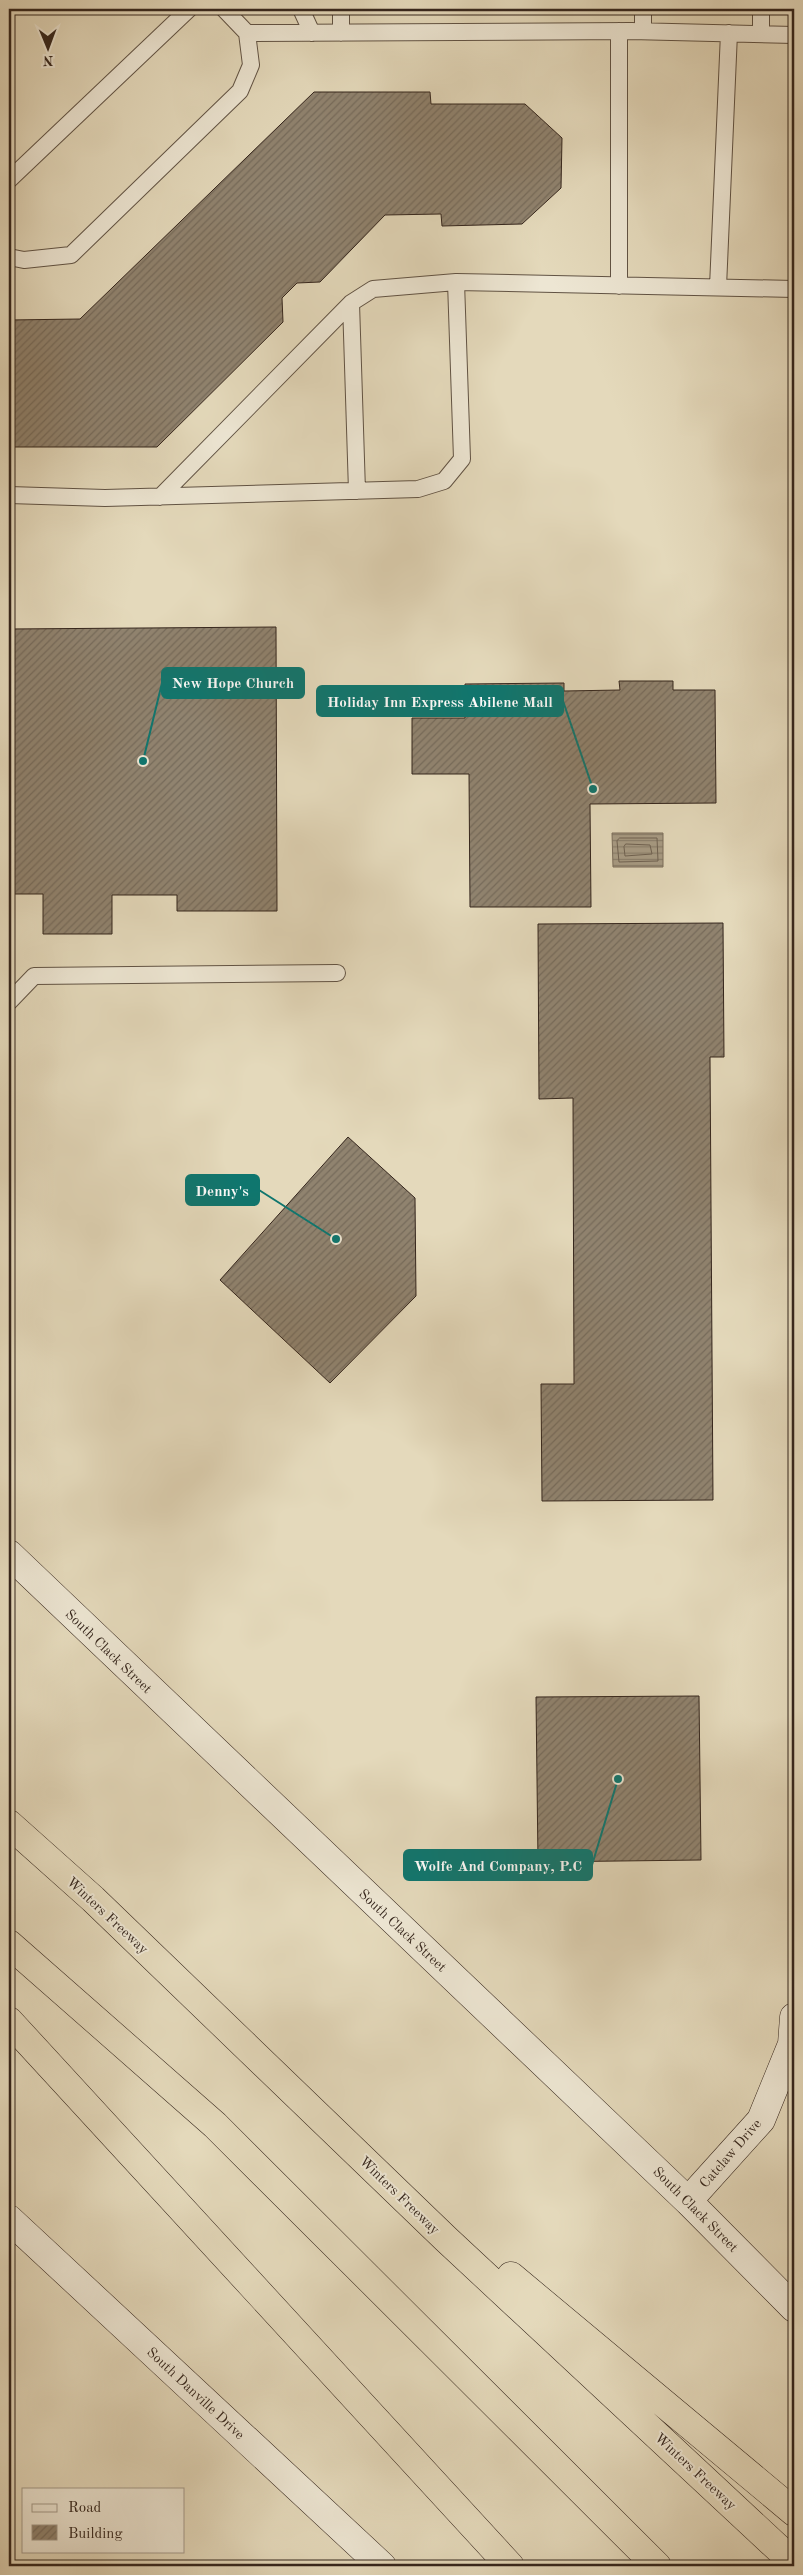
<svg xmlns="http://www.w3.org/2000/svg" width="803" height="2575" font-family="'Old Standard TT',serif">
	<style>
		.water { fill: url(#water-rules); stroke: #7a6d5b }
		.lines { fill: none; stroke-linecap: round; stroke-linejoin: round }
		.shore { stroke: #6e6151; stroke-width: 1 }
		.building { fill: url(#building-hatch); stroke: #35261d }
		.lane-casing { stroke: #615344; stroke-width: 18 }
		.secondary-casing { stroke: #35261d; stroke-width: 29 }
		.highway-casing { stroke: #35261d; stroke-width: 29 }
		.lane { stroke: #ede6d3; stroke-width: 16 }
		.secondary { stroke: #ede6d3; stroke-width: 28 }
		.highway { stroke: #e4d9bb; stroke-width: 28 }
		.labels { text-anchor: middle; stroke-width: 4; stroke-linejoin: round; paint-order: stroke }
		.street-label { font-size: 14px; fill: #35261d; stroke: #ede6d3 }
		.leader { fill: none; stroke: #0f766e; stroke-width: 2 }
		.callout-dot { fill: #0f766e; stroke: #ede6d3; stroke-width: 2 }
		.callout { fill: #0f766e; stroke: #0f766e; stroke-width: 2 }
		.callout-label { font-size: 15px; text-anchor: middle; font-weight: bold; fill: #fff }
	</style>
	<defs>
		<pattern id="water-rules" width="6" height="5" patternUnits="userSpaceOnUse" patternTransform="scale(1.25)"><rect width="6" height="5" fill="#a89c85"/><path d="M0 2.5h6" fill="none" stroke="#8a7f6c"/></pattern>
		<pattern id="building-hatch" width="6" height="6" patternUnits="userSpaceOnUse" patternTransform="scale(1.25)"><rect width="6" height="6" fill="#90836f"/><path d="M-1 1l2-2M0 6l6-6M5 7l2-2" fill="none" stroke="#766b5b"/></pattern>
	</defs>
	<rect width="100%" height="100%" fill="#e4d9bb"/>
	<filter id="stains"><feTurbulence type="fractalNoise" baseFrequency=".004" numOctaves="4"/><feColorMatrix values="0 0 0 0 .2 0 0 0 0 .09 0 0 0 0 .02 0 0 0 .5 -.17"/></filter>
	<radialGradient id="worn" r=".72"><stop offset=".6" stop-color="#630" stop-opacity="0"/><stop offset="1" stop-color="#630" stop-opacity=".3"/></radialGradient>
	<path class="water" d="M 612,833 L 663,833 L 663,867 L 613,867 Z"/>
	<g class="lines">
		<path class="shore" d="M 620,838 L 657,838 L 658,861 L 619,862 L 617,841 Z
			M 626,844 L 650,845 L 652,854 L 625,856 L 624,847 Z"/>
	</g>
	<path class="building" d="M 314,92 L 430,92 L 431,104 L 525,104 L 562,138 L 561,188 L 522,224 L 442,226 L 441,214 L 385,215 L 320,282 L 297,283 L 282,298 L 283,322 L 157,447 L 9,447 L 9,320 L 80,319 Z
		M 276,627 L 277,911 L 177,911 L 177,895 L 112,895 L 112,934 L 43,934 L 43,894 L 9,894 L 9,629 Z
		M 619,681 L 673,681 L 673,690 L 715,690 L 716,803 L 590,804 L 591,907 L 470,907 L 469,774 L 412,774 L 412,718 L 465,718 L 465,684 L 564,683 L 564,691 L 620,690 Z
		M 723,923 L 724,1057 L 710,1057 L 713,1500 L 542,1501 L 541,1384 L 574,1384 L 573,1098 L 539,1099 L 538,924 Z
		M 348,1137 L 415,1198 L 416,1296 L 330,1383 L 220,1280 Z
		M 699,1696 L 701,1860 L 538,1862 L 536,1697 Z"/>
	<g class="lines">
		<g class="lane-casing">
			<path id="lane" d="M 224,9 L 247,33 L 631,31 L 794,35
				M 301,9 L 312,33
				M 341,9 L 341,33
				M 643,9 L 643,31
				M 761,9 L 761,34
				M 9,180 L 189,9
				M 9,257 L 24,260 L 71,255 L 240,91 L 251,65 L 247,33
				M 619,286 L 619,31
				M 718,287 L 729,33
				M 351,303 L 357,491
				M 9,495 L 105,498 L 418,489 L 444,481 L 462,459 L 456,282 L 794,289
				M 160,497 L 351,303 L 373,289 L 456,282
				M 9,1002 L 34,976 L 337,973"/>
		</g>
		<g class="secondary-casing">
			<path id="secondary" d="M 9,1554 L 688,2201 L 794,2308
				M 688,2201 L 761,2120 L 792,2044 L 794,2017
				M 9,2219 L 382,2566"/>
		</g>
		<g class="highway-casing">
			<path id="highway" d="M 9,1824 L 93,1899 L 446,2239 L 794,2563
				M 9,1944 L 215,2125 L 657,2566
				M 9,2021 L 510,2566
				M 511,2276 L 794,2512"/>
		</g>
		<use href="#lane" class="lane"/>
		<use href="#secondary" class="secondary"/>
		<use href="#highway" class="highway"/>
	</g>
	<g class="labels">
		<g class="street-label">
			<text transform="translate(109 1651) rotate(44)" y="5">South Clack Street</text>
			<text transform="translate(108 1915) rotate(43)" y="5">Winters Freeway</text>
			<text transform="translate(403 1930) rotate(43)" y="5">South Clack Street</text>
			<text transform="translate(730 2153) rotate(-49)" y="5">Catclaw Drive</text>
			<text transform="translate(400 2195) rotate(44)" y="5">Winters Freeway</text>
			<text transform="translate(696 2209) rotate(45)" y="5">South Clack Street</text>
			<text transform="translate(196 2393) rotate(43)" y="5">South Danville Drive</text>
			<text transform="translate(696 2471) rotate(43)" y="5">Winters Freeway</text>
		</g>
	</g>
	<path class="leader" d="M143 761L162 683M593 789L563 701M336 1239L259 1190M618 1779L592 1865"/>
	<g class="callout-dot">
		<circle cx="143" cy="761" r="5"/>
		<circle cx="593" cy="789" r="5"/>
		<circle cx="336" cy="1239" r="5"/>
		<circle cx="618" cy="1779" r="5"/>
	</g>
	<g class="callout">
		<rect x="162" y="668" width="142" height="30" rx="5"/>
		<rect x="317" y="686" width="246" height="30" rx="5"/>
		<rect x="186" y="1175" width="73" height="30" rx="5"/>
		<rect x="404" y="1850" width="188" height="30" rx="5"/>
	</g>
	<g class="callout-label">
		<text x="233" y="688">New Hope Church</text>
		<text x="440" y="707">Holiday Inn Express Abilene Mall</text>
		<text x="222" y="1196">Denny's</text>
		<text x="498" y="1871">Wolfe And Company, P.C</text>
	</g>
	<rect width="803" height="2575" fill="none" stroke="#e4d9bb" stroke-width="30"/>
	<rect x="10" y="10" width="783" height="2555" fill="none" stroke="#35261d" stroke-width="2.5"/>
	<rect x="15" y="15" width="773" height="2545" fill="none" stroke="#35261d"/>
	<rect x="22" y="2488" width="162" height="65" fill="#ede6d3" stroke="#a3998a"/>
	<rect x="32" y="2504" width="25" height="8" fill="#ede6d3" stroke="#a3998a"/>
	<text x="68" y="2512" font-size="15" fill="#35261d">Road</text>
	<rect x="32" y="2525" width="25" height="15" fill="url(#building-hatch)" stroke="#a3998a"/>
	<text x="68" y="2538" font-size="15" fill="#35261d">Building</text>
	<g transform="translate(48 48) rotate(179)" stroke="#ede6d3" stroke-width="4" paint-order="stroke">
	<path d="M0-4L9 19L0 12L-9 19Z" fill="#35261d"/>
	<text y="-8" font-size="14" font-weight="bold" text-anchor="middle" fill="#35261d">N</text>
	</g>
	<rect width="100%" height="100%" filter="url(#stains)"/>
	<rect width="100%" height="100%" fill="url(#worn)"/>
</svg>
